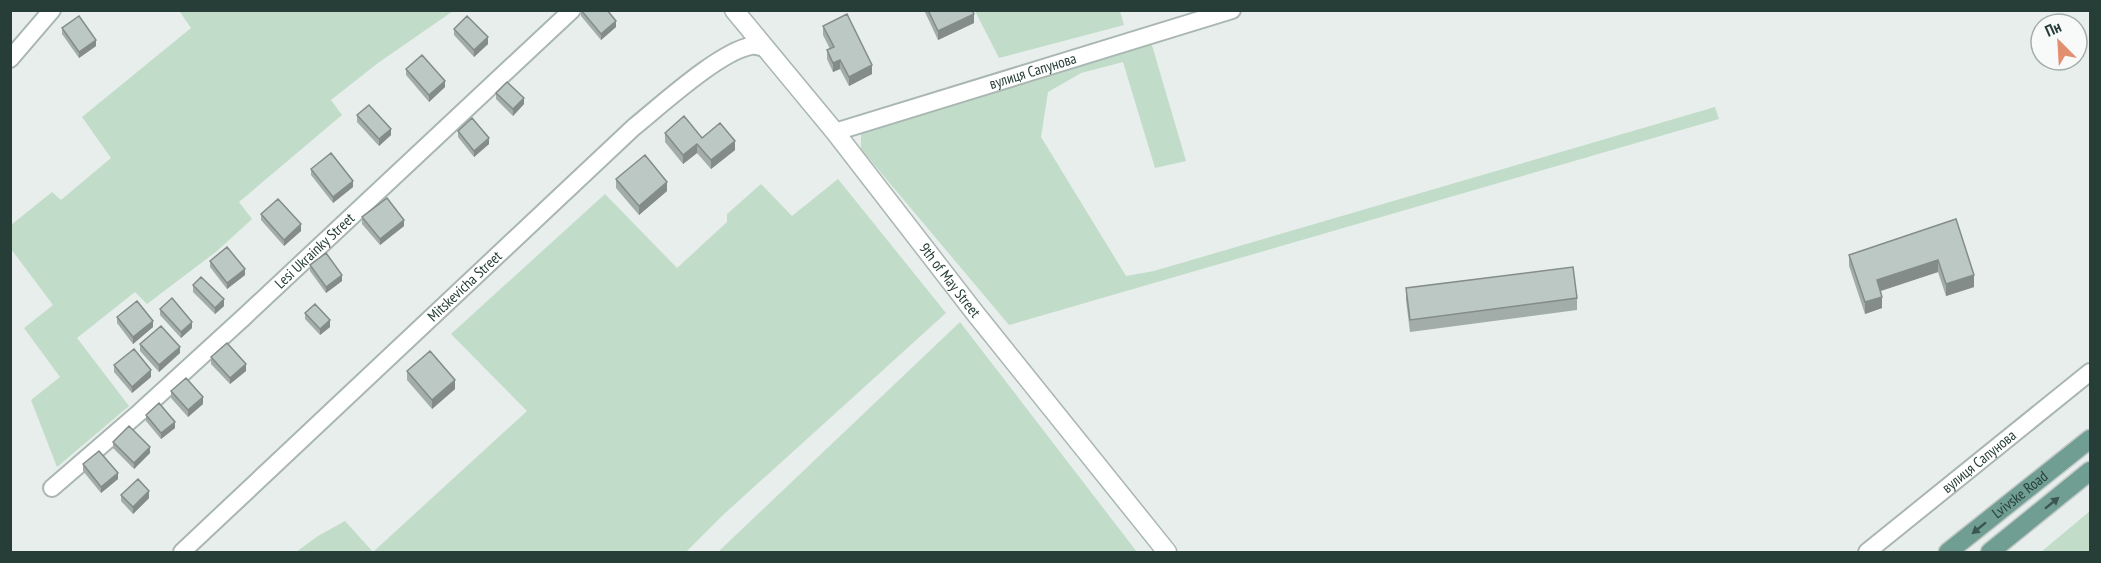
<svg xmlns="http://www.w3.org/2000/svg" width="2101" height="563" font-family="'PT Sans Narrow',sans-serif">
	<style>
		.green { fill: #c2dcca }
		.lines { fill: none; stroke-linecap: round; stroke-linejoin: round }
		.minor-casing { stroke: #aab6b2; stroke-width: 20 }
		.tertiary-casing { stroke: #aab6b2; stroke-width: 21 }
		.primary-casing { stroke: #c3c9c7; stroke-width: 21 }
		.minor { stroke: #fff; stroke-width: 16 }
		.tertiary { stroke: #fff; stroke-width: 18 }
		.primary { stroke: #719e93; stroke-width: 18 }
		.wall { fill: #a2aca9 }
		.shaded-wall { fill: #848c89 }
		.building { fill: #bcc8c4; stroke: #848c89; stroke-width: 1.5 }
		.oneway { fill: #3a564f }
		.labels { text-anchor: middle; stroke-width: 4.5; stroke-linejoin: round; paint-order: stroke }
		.street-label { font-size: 15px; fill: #273e38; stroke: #f7faf9 }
	</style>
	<rect width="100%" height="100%" fill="#e7eeeb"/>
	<path class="green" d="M 182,11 L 453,11 L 378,63 L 331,100 L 342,115 L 239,202 L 252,219 L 217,251 L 147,304 L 135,292 L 77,338 L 129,406 L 57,467 L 31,400 L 60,377 L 24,328 L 53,305 L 11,249 L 11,225 L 52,192 L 61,200 L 111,158 L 82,117 L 191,28 L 180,12 Z
		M 975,11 L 1120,11 L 1124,25 L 999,58 Z
		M 1149,35 L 1186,161 L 1155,168 L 1123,62 L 1081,73 L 1048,92 L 1041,137 L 1126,276 L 1154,271 L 1715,107 L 1719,119 L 1009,325 L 861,149 L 861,124 Z
		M 838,179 L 946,313 L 723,515 L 686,552 L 296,552 L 318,536 L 345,521 L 373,552 L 527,411 L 451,334 L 605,194 L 677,268 L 727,222 L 727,214 L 761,184 L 792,216 Z
		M 960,322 L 1137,552 L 718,552 Z
		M 2090,511 L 2090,552 L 2041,552 Z"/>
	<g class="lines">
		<g class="minor-casing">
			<g id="minor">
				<path d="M 10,59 L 52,10"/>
				<path id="s1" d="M 835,132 L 1232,10"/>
				<path id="s2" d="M 52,488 L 140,412 L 244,317 L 572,10"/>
				<path id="s3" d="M 182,552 L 634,127 C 660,106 720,51 751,46 C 755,45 760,47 765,48"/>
				<path id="s4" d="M 1867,552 L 2090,372"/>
			</g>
		</g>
		<g class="tertiary-casing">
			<g id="tertiary">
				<path id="s5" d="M 734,10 L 835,132 L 975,313 L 1167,552"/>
			</g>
		</g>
		<g class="primary-casing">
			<g id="primary">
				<path id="s6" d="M 1948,552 L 2090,439"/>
				<path d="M 1990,552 L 2090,471"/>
			</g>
		</g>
		<use href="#minor" class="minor"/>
		<use href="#tertiary" class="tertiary"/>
		<use href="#primary" class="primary"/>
	</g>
	<path class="wall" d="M 581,10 L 616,27 L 601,40 L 581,16 Z
		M 924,10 L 972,10 L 974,23 L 938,40 Z
		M 823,26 L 872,74 L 849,86 L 840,69 L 833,72 L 827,59 L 827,50 L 830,49 L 823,35 Z
		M 62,28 L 96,46 L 79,58 L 62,34 Z
		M 454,29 L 488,44 L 474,57 L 454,35 Z
		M 406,69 L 445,87 L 429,102 L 406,75 Z
		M 496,93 L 524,104 L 513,116 L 496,99 Z
		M 357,115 L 391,135 L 379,146 L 357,122 Z
		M 458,131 L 489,144 L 474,157 L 458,137 Z
		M 665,133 L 702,138 L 735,150 L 711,169 L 697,153 L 683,164 L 665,142 Z
		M 311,169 L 353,187 L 333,203 L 311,175 Z
		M 616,179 L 667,191 L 639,215 L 616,188 Z
		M 261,214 L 301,231 L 284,246 L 261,220 Z
		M 362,217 L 404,226 L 380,245 L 362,224 Z
		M 1956,219 L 1974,287 L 1946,296 L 1938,272 L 1881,291 L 1882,308 L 1865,314 L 1849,266 L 1849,255 Z
		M 210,261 L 245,275 L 227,289 L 210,267 Z
		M 310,265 L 342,281 L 326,293 L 310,271 Z
		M 193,285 L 224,306 L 215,314 L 193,292 Z
		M 1406,288 L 1577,298 L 1577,310 L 1410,332 L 1406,300 Z
		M 160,309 L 192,328 L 181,338 L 160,315 Z
		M 305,313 L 330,327 L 320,335 L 305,319 Z
		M 117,317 L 153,327 L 133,344 L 117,323 Z
		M 140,344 L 180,353 L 159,372 L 140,351 Z
		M 211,357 L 246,371 L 230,384 L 211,364 Z
		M 114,365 L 151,377 L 132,393 L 114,372 Z
		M 407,371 L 455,389 L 432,409 L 407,380 Z
		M 171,391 L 203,404 L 188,417 L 171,398 Z
		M 146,415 L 175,428 L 161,439 L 146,421 Z
		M 113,442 L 150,453 L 134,469 L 113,448 Z
		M 83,464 L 118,479 L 101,493 L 83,471 Z
		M 121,495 L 149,498 L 133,514 L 121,501 Z"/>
	<path class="shaded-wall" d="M 974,14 L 974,23 L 938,40 L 938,31 Z
		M 616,21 L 616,27 L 601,40 L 601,34 Z
		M 488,37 L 488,44 L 474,57 L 474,50 Z
		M 96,40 L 96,46 L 79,58 L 79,52 Z
		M 840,60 L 840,69 L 833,72 L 833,63 Z
		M 872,65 L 872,74 L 849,86 L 849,77 Z
		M 445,81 L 445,87 L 429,102 L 429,95 Z
		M 524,98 L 524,104 L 513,116 L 513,109 Z
		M 391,129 L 391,135 L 379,146 L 379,139 Z
		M 489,138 L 489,144 L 474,157 L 474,151 Z
		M 735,141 L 735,150 L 711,169 L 711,160 Z
		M 697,144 L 697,153 L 683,164 L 683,155 Z
		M 353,181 L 353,187 L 333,203 L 333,197 Z
		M 667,182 L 667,191 L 639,215 L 639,206 Z
		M 404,220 L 404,226 L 380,245 L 380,239 Z
		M 301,224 L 301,231 L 284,246 L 284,240 Z
		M 1938,260 L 1938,272 L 1877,292 L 1877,280 Z
		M 245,269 L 245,275 L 227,289 L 227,283 Z
		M 342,275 L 342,281 L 326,293 L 326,287 Z
		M 1974,275 L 1974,287 L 1946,296 L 1946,284 Z
		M 1882,297 L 1882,308 L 1865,314 L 1865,302 Z
		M 224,299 L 224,306 L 215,314 L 215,308 Z
		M 330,320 L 330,327 L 320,335 L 320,329 Z
		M 153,321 L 153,327 L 133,344 L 133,337 Z
		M 192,322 L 192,328 L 181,338 L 181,332 Z
		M 180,347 L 180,353 L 159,372 L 159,365 Z
		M 246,364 L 246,371 L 230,384 L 230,378 Z
		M 151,370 L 151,377 L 132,393 L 132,387 Z
		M 455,380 L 455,389 L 432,409 L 432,400 Z
		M 203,397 L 203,404 L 188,417 L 188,410 Z
		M 175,422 L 175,428 L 161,439 L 161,433 Z
		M 150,447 L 150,453 L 134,469 L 134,463 Z
		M 118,473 L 118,479 L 101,493 L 101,487 Z
		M 149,491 L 149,498 L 133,514 L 133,507 Z"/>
	<path class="building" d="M 581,10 L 607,10 L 616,21 L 601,34 Z
		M 928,10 L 972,10 L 974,14 L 938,31 Z
		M 847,14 L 872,65 L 849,77 L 840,60 L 833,63 L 827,50 L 834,47 L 823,26 Z
		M 79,16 L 96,40 L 79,52 L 62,28 Z
		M 467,16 L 488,37 L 474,50 L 454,29 Z
		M 422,55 L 445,81 L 429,95 L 406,69 Z
		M 507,82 L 524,98 L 513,109 L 496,93 Z
		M 369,105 L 391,129 L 379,139 L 357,115 Z
		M 684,116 L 702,138 L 720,123 L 735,141 L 711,160 L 697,144 L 683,155 L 665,133 Z
		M 472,118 L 489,138 L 474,151 L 458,131 Z
		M 331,153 L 353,181 L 333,197 L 311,169 Z
		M 645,155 L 667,182 L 639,206 L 616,179 Z
		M 387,198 L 404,220 L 380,239 L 362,217 Z
		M 278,199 L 301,224 L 284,240 L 261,214 Z
		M 1956,219 L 1974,275 L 1946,284 L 1938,260 L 1877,280 L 1882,297 L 1865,302 L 1849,255 Z
		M 227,247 L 245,269 L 227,283 L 210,261 Z
		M 326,253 L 342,275 L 326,287 L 310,265 Z
		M 1573,267 L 1577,298 L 1410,320 L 1406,288 Z
		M 201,277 L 224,299 L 215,308 L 193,285 Z
		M 172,298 L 192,322 L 181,332 L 160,309 Z
		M 137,301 L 153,321 L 133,337 L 117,317 Z
		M 315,304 L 330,320 L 320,329 L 305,313 Z
		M 161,326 L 180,347 L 159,365 L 140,344 Z
		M 227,343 L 246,364 L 230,378 L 211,357 Z
		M 134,349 L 151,370 L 132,387 L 114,365 Z
		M 430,351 L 455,380 L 432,400 L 407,371 Z
		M 186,378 L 203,397 L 188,410 L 171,391 Z
		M 159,403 L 175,422 L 161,433 L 146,415 Z
		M 129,426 L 150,447 L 134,463 L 113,442 Z
		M 99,451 L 118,473 L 101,487 L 83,464 Z
		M 138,479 L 149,491 L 133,507 L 121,495 Z"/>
	<defs><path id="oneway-solid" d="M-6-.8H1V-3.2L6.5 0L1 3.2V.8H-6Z" transform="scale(1.5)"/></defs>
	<g class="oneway">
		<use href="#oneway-solid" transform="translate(2052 503) rotate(-39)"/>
		<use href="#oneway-solid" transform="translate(1979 528) rotate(141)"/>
	</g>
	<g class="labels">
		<g class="street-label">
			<text dy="5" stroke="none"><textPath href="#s1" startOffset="207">вулиця Сапунова</textPath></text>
			<text dy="5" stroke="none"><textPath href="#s2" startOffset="354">Lesi Ukrainky Street</textPath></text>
			<text dy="5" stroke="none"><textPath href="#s5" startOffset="346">9th of May Street</textPath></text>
			<text dy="5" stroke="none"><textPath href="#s3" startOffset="388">Mitskevicha Street</textPath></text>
			<text dy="5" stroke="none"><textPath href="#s4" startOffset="144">вулиця Сапунова</textPath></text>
			<text dy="5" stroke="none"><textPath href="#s6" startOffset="92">Lvivske Road</textPath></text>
		</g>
	</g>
	<rect width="2101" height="563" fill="none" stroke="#273e38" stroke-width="24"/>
	<g transform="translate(2059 42) rotate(336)"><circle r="28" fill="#f7faf9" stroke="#a4afac" stroke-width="1.5"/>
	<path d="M0-4.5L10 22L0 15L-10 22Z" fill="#e28f70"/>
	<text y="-9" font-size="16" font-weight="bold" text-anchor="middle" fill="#273e38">Пн</text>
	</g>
</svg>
